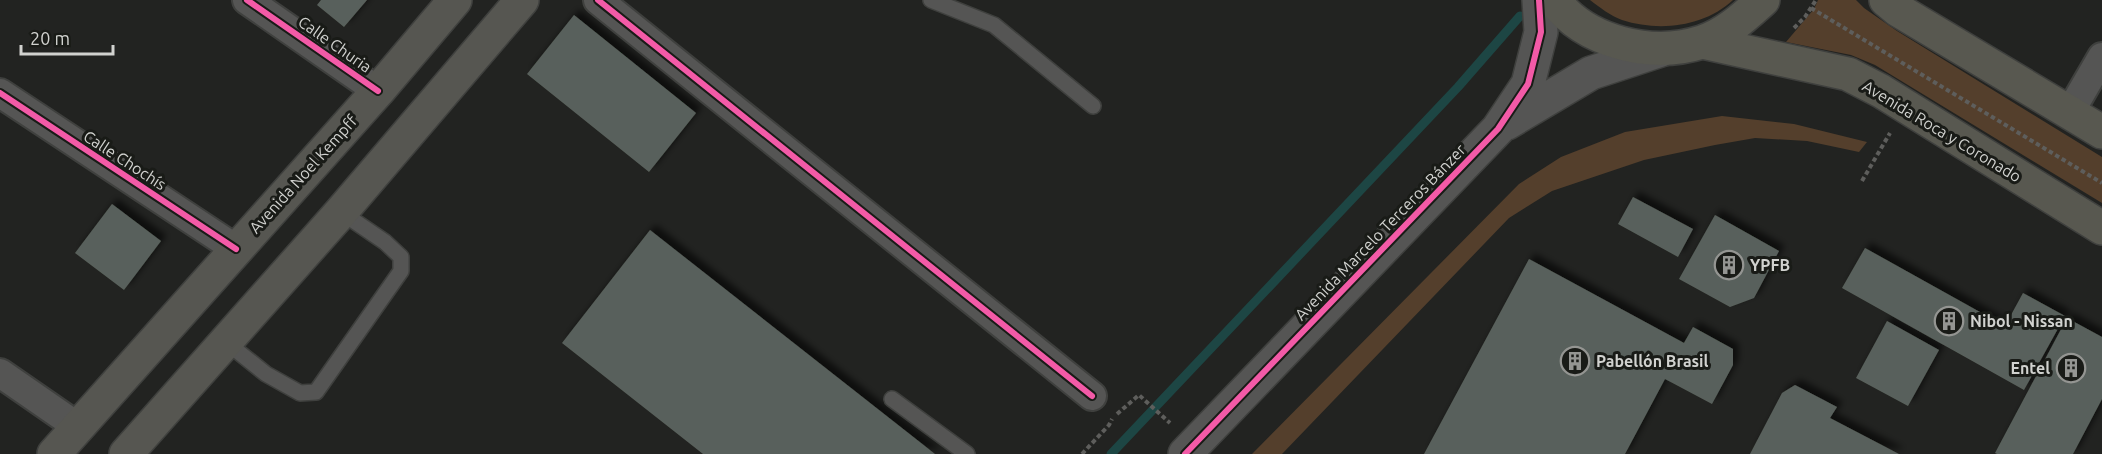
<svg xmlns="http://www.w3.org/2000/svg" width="2102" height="454" font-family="Ubuntu,sans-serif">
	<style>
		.green { fill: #543f2c }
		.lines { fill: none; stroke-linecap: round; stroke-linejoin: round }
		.stream { stroke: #1d4644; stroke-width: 9 }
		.building { fill: #59615b; filter: url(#shadow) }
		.service-casing { stroke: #3f403e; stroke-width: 18 }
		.minor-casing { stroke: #3f403e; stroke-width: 32 }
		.tertiary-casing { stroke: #3f403e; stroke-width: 36 }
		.secondary-casing { stroke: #3f403e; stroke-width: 36 }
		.primary-casing { stroke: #3f403e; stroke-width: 36 }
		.path { stroke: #5e5e5c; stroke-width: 4; stroke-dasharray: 4.5 3; stroke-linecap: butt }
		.service { stroke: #555554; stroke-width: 15 }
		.minor { stroke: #555554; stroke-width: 28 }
		.tertiary { stroke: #555554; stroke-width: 33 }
		.secondary { stroke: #565651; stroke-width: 33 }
		.primary { stroke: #585850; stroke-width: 33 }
		.cycleway-casing { stroke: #191b17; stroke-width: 10 }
		.cycleway { stroke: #f35aa7; stroke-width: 6 }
		.labels { text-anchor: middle; stroke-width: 6; stroke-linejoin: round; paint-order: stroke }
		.street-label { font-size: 16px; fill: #d1d2cf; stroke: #191b17 }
		.poi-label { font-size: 16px; font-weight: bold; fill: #d1d2cf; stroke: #191b17; text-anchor: start }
	</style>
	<defs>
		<filter id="shadow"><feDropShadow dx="5.5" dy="-5.5" stdDeviation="3" flood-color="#0009"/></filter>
	</defs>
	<rect width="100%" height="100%" fill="#222321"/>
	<path class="green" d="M 1590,0 L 1733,0 C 1704,27 1659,32 1622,20 C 1611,16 1599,7 1590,0 Z
		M 1818,0 L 1856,0 L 1864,8 L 1897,31 L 2102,157 L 2102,203 L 1875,65 L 1851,55 L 1786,42 L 1814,9 Z
		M 1722,116 L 1794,124 L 1867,142 L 1859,152 L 1807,141 L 1755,138 L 1715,145 L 1644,160 L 1552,191 L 1509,218 L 1282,454 L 1252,454 L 1519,184 L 1561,157 L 1625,132 Z"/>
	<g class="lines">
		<path class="stream" d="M 1111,454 L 1458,87 L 1520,16"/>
	</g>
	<path class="building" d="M 321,0 L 367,0 L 344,27 L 317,5 Z
		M 574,15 L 696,113 L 649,172 L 527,74 Z
		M 1633,197 L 1693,229 L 1678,257 L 1618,224 Z
		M 112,204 L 161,241 L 124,290 L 75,253 Z
		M 1715,215 L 1779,251 L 1754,298 L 1730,307 L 1679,279 Z
		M 650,230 L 935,454 L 703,454 L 562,343 Z
		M 1865,248 L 2005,326 L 2023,293 L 2065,316 L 2024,390 L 1842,288 Z
		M 1529,259 L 1684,343 L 1693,327 L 1733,349 L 1733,365 L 1712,404 L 1665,379 L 1625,454 L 1424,454 Z
		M 2067,318 L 2102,337 L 2102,399 L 2073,454 L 1997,454 L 1995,453 Z
		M 1887,321 L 1939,350 L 1908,406 L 1856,378 Z
		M 1795,385 L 1837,407 L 1830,418 L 1899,454 L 1750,454 L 1782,393 Z"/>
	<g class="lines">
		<g class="service-casing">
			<path id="service" d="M 931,0 L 994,25 L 1093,106
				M 226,342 L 266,374 L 300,393 L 316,392 L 401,271 L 401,257 L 385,242 L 341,212
				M 892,399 L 967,454"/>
		</g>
		<g class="minor-casing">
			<path id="minor" d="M 247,0 L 378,91
				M 598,0 L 1092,396
				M 0,93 L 236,249
				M 2070,112 L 2102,57
				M 0,373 L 78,427"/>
		</g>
		<g class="tertiary-casing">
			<path id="tertiary" d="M 1507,123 L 1591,73 L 1661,50
				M 1185,454 L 1498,129 L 1528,84 L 1541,32 L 1539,0"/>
		</g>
		<g class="secondary-casing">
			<path id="secondary" d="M 54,454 L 378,91 L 455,0
				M 126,454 L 341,212 L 522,0"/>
		</g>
		<g class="primary-casing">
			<path id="primary" d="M 1554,0 C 1586,43 1652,58 1702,42 C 1726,34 1744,17 1763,0
				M 1886,0 L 1898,10 L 2102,132
				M 1702,42 L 1848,74 L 1881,91 L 2102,228"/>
		</g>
		<path class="path" d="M 1811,8 L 2102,183
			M 1794,28 L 1805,17 L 1816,0
			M 1862,181 L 1890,133
			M 1117,414 L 1139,395 L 1170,423
			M 1082,454 L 1109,425 L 1112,419"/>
		<use href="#service" class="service"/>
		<use href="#minor" class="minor"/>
		<use href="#tertiary" class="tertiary"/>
		<use href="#secondary" class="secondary"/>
		<use href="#primary" class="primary"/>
		<g class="cycleway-casing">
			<path id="cycleway" d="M 247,0 L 378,91
				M 598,0 L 1092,396
				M 0,93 L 236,249
				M 1185,454 L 1498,129 L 1528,84 L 1541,32 L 1539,0"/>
		</g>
		<use href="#cycleway" class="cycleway"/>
	</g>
	<defs>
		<g id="building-ring" transform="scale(1.5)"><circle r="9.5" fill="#191b17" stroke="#949592" stroke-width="1.5"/><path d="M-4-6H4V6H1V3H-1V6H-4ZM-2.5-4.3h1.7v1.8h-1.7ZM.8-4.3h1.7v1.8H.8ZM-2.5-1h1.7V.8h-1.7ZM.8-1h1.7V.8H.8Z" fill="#949592"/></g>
	</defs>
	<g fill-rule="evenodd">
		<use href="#building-ring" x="1729" y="265"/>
		<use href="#building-ring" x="1949" y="321"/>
		<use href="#building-ring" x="1575" y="361"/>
		<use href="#building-ring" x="2071" y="368"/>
	</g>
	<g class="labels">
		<g class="street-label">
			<text transform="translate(335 44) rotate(35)" y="6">Calle Churia</text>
			<text transform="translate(1942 131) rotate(31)" y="6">Avenida Roca y Coronado</text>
			<text transform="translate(125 160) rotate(33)" y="6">Calle Chochís</text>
			<text transform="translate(303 174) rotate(-48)" y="6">Avenida Noel Kempff</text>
			<text transform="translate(1380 232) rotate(-46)" y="6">Avenida Marcelo Terceros Bánzer</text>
		</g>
		<g class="poi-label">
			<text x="1750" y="271">YPFB</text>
			<text x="1970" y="327">Nibol - Nissan</text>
			<text x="1596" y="367">Pabellón Brasil</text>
			<text x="2050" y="374" text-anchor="end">Entel</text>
		</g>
	</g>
	<path d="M21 45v9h92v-9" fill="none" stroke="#d1d2cf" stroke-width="3"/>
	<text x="30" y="45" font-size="18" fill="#d1d2cf" stroke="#191b17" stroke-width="4.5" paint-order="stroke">20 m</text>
</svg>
